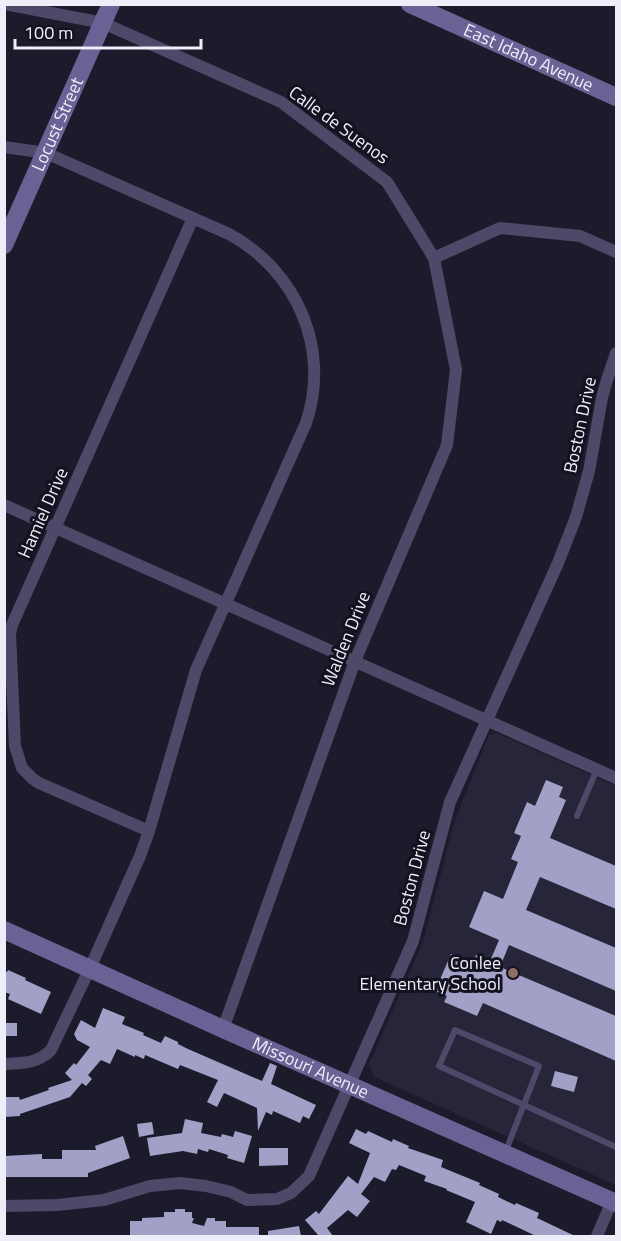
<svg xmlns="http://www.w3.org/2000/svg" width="621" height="1241" font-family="'Titillium Web',sans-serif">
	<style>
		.built { fill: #26253a }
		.building { fill: #a2a0c7 }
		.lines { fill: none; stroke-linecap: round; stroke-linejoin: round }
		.lane { stroke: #4e4969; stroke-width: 6 }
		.street { stroke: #4e4969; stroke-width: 12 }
		.secondary { stroke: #6a6194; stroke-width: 18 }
		.education-dot { fill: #8d6e63; stroke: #131221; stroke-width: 2 }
		.labels { text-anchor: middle; stroke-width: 6; stroke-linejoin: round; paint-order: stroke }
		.street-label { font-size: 18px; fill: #eeeef9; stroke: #131221 }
		.poi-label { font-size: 18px; fill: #eeeef9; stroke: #131221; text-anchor: end }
	</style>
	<rect width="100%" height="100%" fill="#1c1b2b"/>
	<path class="built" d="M 497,733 L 616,786 L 616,1185 L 374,1077 L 369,1064 L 423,942 L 453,827 L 463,799 L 489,735 Z"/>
	<path class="building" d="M 546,780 L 563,787 L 559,797 L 566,800 L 550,838 L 616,866 L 616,909 L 540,877 L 526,910 L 616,948 L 616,991 L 509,945 L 500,967 L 616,1016 L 616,1061 L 483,1003 L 477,1016 L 444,1002 L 447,996 L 435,991 L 451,954 L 473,963 L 476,955 L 490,961 L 499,940 L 469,927 L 484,891 L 503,899 L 518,862 L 511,859 L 521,836 L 514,833 L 527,802 L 535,806 Z
		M 8,970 L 26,978 L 25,980 L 51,992 L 41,1014 L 8,999 L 10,994 L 4,992 L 4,971 L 7,972 Z
		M 103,1008 L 125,1017 L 122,1024 L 144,1033 L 143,1035 L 161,1043 L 165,1036 L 178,1042 L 178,1044 L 188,1049 L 262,1081 L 270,1063 L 277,1066 L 271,1084 L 316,1105 L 309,1119 L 303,1116 L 300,1123 L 273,1111 L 272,1115 L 266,1112 L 258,1131 L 257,1108 L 224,1093 L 217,1107 L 207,1102 L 218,1080 L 180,1065 L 178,1069 L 145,1055 L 144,1059 L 135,1055 L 135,1057 L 117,1049 L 110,1064 L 101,1060 L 88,1075 L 92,1079 L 86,1086 L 82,1083 L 70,1097 L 20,1114 L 20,1116 L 4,1117 L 4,1097 L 19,1097 L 20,1100 L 49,1090 L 48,1088 L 72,1080 L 65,1073 L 74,1063 L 76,1065 L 90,1047 L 77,1040 L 74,1034 L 81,1020 L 95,1028 Z
		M 4,1023 L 17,1023 L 17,1036 L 4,1036 Z
		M 555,1071 L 578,1077 L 574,1092 L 551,1086 Z
		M 185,1119 L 203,1123 L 201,1133 L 221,1137 L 222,1134 L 233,1137 L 235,1131 L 252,1136 L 244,1163 L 227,1158 L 228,1155 L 209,1149 L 208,1152 L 198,1149 L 197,1154 L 183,1151 L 150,1156 L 147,1138 L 182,1133 Z
		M 152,1122 L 154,1134 L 139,1137 L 137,1124 Z
		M 356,1129 L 366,1134 L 368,1131 L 392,1142 L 393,1139 L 409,1146 L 408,1148 L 443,1160 L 441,1167 L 480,1183 L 479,1185 L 499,1194 L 498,1197 L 515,1205 L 516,1203 L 539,1213 L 537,1218 L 575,1236 L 536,1236 L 502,1220 L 501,1222 L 497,1220 L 491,1234 L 466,1222 L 475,1202 L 446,1190 L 447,1189 L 424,1181 L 426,1176 L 399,1165 L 396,1170 L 392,1169 L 385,1182 L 374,1177 L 361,1194 L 370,1201 L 357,1217 L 348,1210 L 327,1228 L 333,1236 L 319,1236 L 305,1220 L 316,1211 L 319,1214 L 348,1176 L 358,1184 L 370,1153 L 349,1143 Z
		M 123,1136 L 130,1158 L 88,1173 L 88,1177 L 4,1177 L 4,1156 L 42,1154 L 42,1159 L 62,1159 L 62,1150 L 96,1150 L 95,1146 Z
		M 259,1148 L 288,1148 L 288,1165 L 259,1166 Z
		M 175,1209 L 185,1209 L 185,1212 L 192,1212 L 192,1218 L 194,1218 L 192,1223 L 204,1226 L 207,1218 L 215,1218 L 215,1221 L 226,1221 L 226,1227 L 259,1227 L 259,1236 L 130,1236 L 130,1221 L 142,1221 L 142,1218 L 164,1217 L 164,1212 L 175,1212 Z
		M 299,1226 L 301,1236 L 268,1236 L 268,1231 Z"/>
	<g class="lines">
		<path class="lane" d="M 577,816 L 597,769
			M 505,1153 L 539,1066 L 455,1030 L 439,1066 L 616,1147"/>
		<path class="street" d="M 5,4 L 103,23 L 281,102 L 387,182 L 434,258 L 500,228 L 580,236 L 616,252
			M 4,147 L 46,153 L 229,234 C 297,271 331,349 306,423 L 196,670 L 149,831 L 140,856 L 90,968 L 51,1050 C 37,1064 23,1063 4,1064
			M 4,505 L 616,778
			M 149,831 L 39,783 L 33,779 L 22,768 L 15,746 L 10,634 L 12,625 L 193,218
			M 223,1029 L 355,661 L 447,445 L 456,370 L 434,258
			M 4,1206 L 57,1205 L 104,1200 L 150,1186 L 180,1183 L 206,1186 L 231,1192 L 247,1200 L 277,1199 L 291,1193 L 309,1176 L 413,941 L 450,802 L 558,563 L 576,517 L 589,471 L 602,398 L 606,383 L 616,353
			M 597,1236 L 612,1201"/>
		<g class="secondary">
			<path id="s1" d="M 410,4 L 616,97"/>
			<path id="s2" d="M 4,245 L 111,4"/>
			<path id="s3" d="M 4,930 L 223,1029 L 616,1203"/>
		</g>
	</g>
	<circle class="education-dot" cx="513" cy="973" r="6"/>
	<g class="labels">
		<g class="street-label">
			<text dy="6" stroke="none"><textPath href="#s1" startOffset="130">East Idaho Avenue</textPath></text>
			<text dy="6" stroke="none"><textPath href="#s2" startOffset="132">Locust Street</textPath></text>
			<text transform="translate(339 125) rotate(36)" y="6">Calle de Suenos</text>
			<text transform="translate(580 425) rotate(-78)" y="6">Boston Drive</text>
			<text transform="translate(43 513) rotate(-66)" y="6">Hamiel Drive</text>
			<text transform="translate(346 639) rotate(-68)" y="6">Walden Drive</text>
			<text transform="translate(412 878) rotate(-75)" y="6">Boston Drive</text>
			<text dy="6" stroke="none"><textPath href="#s3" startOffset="336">Missouri Avenue</textPath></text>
		</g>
		<g class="poi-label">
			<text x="501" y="969">Conlee<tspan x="501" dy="21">Elementary School</tspan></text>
		</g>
	</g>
	<rect width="621" height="1241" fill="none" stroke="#eeeef9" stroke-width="12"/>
	<path d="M15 39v9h186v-9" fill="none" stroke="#eeeef9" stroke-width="3"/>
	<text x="24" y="39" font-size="18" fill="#eeeef9" stroke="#131221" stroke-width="4.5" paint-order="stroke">100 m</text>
</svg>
